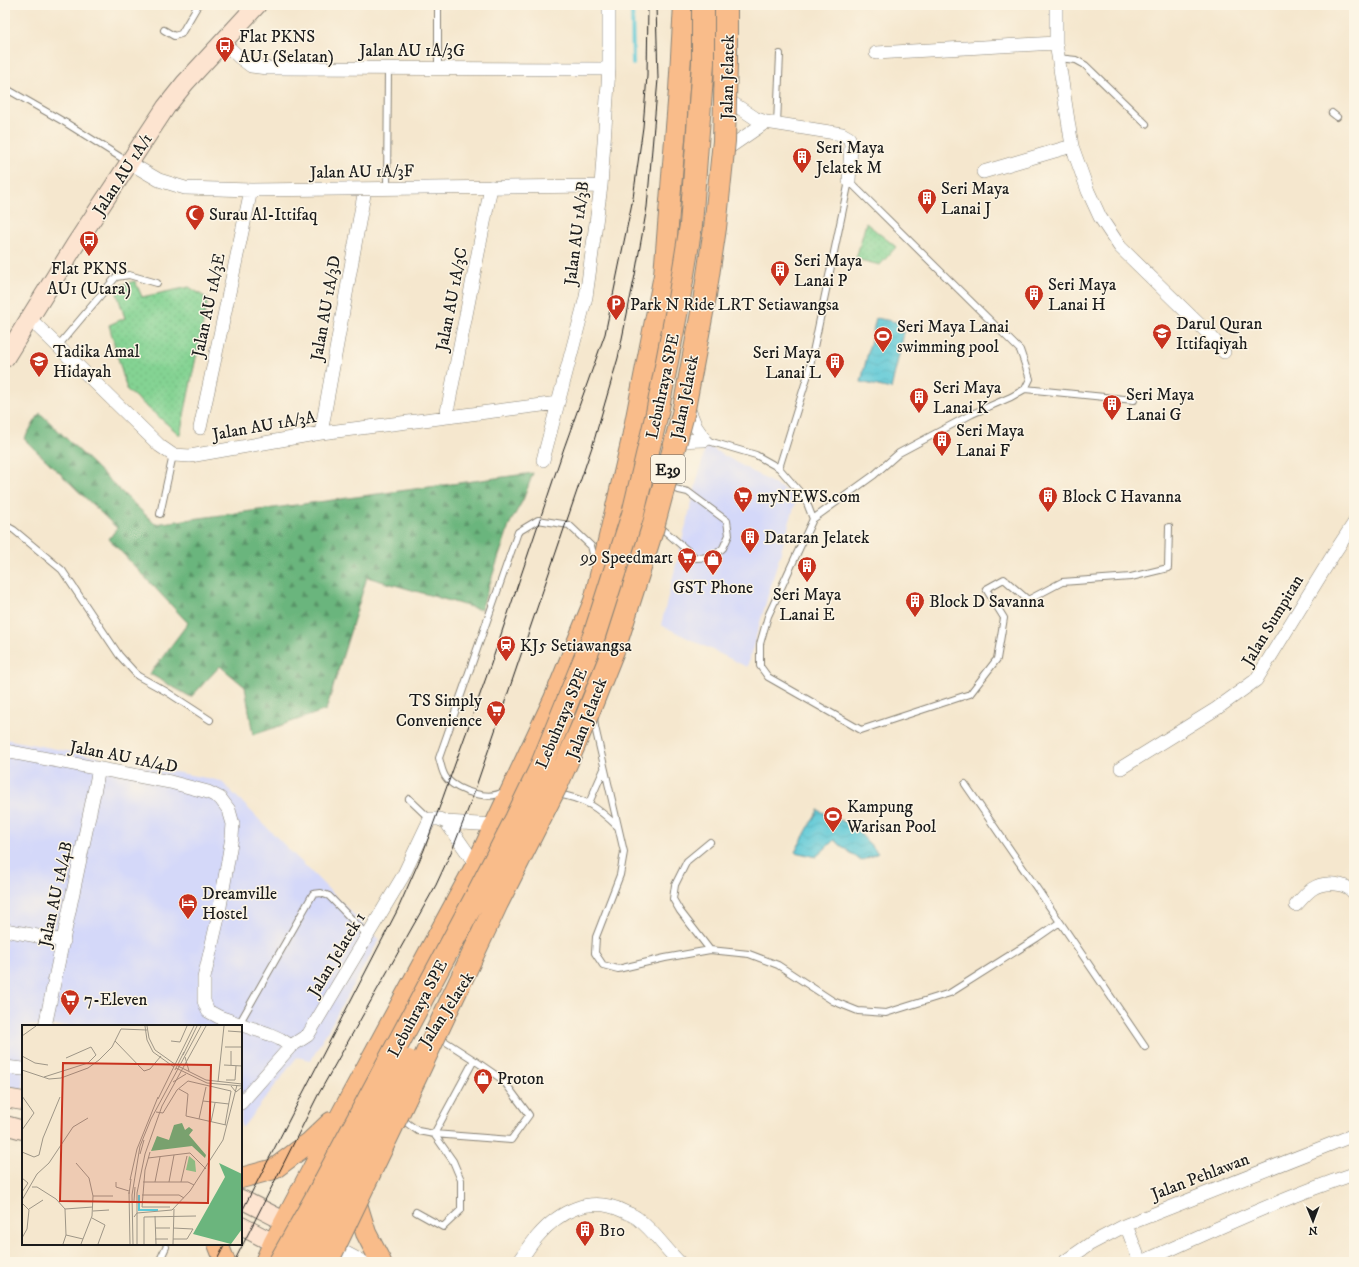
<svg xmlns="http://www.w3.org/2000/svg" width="1359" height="1267" font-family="'IM FELL DW Pica',serif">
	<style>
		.built { fill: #d4d8f9 }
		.forest { fill: url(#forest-firs); stroke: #44684c }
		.park { fill: url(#park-dots); stroke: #507858 }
		.water { fill: url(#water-waves); stroke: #3d727a }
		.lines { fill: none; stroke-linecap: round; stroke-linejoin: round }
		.stream { stroke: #5ec9d7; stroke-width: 4 }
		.lane-casing { stroke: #888275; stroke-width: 8 }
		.street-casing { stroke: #888275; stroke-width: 14 }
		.secondary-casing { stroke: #888275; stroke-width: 20 }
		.primary-casing { stroke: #888275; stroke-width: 22 }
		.lane { stroke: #fff; stroke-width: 6 }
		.street { stroke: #fff; stroke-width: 13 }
		.secondary { stroke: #fde4d0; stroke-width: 18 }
		.primary { stroke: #f9bc8a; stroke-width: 20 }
		.tram { stroke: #1c1c1c; stroke-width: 1 }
		.highway-bridge-casing { stroke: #888275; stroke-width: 24; stroke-linecap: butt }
		.highway-bridge { stroke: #f9bc8a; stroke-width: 22 }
		.labels { text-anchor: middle; stroke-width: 3; stroke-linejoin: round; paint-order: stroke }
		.shield { fill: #fcf5e5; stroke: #5f5d58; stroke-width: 1 }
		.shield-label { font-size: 16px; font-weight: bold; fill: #1c1c1c }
		.poi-label { font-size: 17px; fill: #1c1c1c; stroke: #fcf5e5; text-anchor: start }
		.street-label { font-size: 17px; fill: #1c1c1c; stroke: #fcf5e5 }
		.inset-river { fill: none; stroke: #5ec9d7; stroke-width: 2 }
		.inset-road { fill: none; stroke: #9e9687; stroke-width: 1 }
		.view { fill: #c8321e; fill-opacity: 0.15; stroke: #c8321e; stroke-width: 2 }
		.inset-edge { fill: none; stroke: #1c1c1c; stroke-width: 2 }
	</style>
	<defs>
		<pattern id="forest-firs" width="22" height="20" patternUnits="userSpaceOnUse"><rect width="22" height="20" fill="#6bb57d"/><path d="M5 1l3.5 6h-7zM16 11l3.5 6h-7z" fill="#579266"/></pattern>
		<pattern id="park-dots" width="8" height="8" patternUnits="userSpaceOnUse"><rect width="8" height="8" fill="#84d393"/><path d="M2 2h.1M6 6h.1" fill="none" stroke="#71b57e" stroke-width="1.8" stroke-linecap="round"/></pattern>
		<pattern id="water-waves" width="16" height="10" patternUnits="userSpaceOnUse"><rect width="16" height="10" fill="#5ec9d7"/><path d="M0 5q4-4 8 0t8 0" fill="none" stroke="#51acb8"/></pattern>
	</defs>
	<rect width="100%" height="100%" fill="#fcf5e5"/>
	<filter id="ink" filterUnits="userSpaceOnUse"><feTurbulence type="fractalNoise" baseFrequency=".025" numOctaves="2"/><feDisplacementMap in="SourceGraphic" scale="8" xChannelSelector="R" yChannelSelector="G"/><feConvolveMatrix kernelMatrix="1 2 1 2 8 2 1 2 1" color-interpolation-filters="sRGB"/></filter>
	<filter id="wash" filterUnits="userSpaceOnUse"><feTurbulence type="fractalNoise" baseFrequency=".012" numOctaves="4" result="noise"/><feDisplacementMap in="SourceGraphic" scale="16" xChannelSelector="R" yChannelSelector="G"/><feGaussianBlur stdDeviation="0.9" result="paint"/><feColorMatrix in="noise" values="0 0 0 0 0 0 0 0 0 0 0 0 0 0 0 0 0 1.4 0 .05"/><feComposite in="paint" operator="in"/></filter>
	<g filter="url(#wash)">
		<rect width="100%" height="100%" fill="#f5e7ce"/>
		<path class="built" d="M 706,445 L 797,497 L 747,667 L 661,625 Z
			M 5,739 L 221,781 L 379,940 L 311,1060 L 297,1057 L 243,1127 L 241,1127 L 241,1026 L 23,1026 L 23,1090 L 5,1087 Z"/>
		<path class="forest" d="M 40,413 L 155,524 L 533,473 L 523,500 L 510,523 L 481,610 L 367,577 L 326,710 L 253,735 L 245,687 L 220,666 L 191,697 L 150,674 L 188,623 L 109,539 L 117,528 L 24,439 Z"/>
		<path class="park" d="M 866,223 L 896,247 L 880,265 L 856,259 Z
			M 135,281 L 142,297 L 189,287 L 208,299 L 180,435 L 127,390 L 109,325 L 125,318 L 115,287 Z"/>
		<path class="water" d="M 876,318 L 906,324 L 891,389 L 861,382 Z
			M 818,810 L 853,826 L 878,853 L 861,861 L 834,840 L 816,857 L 795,852 Z"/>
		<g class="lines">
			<path class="stream" d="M 632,5 L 633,64"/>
		</g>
	</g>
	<g filter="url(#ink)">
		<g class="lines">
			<g class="lane-casing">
				<path id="lane" d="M 164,30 L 174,36 L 181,34 L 198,5
					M 1058,58 L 1076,60 L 1085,65 L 1146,124
					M 438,69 L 438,5
					M 5,88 L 66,123 L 128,162
					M 1332,113 L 1337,117
					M 777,124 L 780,54
					M 849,181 L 1020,350 L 1030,379 L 1025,389 L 1011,397 L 972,414 L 899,453 L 874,475 L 813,519 L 768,616 L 760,644 L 760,666 L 768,677 L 861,730 L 970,694 L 997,659 L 1004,618 L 986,589 L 1004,579 L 1028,600 L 1062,582 L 1131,577 L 1168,568 L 1169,527
					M 387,188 L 388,68
					M 58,346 L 116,277 L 129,275 L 157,283
					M 1025,389 L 1134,400
					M 705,440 L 756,455 L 779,468 L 805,498 L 813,519
					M 779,468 L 809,371 L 849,181
					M 160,514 L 173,455
					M 5,525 L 14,530 L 62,570 L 119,655 L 138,676 L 167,692 L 210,720
					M 658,525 L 696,558 L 713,557 L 723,548 L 729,535 L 727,521 L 688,492 L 666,487
					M 594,717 L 595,727 L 624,852 L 620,875 L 596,937 L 595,953 L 603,965 L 618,969 L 665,958 L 710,950 L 749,954 L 778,965 L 833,1001 L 858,1011 L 886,1013 L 950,993 L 1037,938 L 1060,922 L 965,784
					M 504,791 C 490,802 458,791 447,779 C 442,774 441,764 439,758 L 518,532 L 538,520 L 569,525 L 591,546 L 596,565
					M 557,794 C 586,799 597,807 618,827
					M 409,799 L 430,819
					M 589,803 L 604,769
					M 1060,922 L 1145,1047
					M 710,950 L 680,911 L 673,899 L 675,885 L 687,861 L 710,842
					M 239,1024 L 313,894 L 321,893 L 329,896 L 368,936
					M 400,1118 L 418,1131 L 434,1134 L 474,1060 L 443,1040 L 440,1036
					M 434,1134 L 511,1140 L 529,1115 L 503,1080 L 474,1060
					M 416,1212 L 443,1227 L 461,1210 L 461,1180 L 453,1161 L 434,1134
					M 159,1262 L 166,1247"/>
			</g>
			<g class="street-casing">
				<path id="street" d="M 1056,5 L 1056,43 L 1072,146 L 1088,191 L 1100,217 L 1120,247 L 1208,333 L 1224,352
					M 223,42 L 239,57 L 251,66 L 267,68 L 609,69
					M 876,53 L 1056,43
					M 728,100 L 755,118 L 766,122 L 842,134 L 849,138 L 851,144 L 849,181
					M 724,151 L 766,122
					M 130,163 L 159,180 L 185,188 L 251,190 L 601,186
					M 983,172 L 1072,146
					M 29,318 L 160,446 L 173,455 L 190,456 L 321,433 L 558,403
					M 687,405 L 696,427 L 705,440
					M 446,417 L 491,187
					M 200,428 L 251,190
					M 321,433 L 365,189
					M 674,445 C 684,440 694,440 705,440
					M 543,460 L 586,297 L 601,186 L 609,69 L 609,5
					M 5,751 L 170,782 L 208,792 L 220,798 L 229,810 L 233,824 L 232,837 L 218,918 L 204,978 L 204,1001 L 208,1011 L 219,1017 L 269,1034 L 280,1039 L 291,1046
					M 1121,768 L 1216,709 L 1256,680 L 1333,555 L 1354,523
					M 446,822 L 476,865
					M 1296,905 C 1301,900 1306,893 1312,889 C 1324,881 1345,882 1354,893
					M 5,930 L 64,941
					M 45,1026 L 99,769
					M 5,1067 L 23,1069
					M 241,1103 L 291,1046 L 308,1035 L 403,876 L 430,819 L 439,819 L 446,822 L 495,825
					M 1126,1225 L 1140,1262
					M 329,1244 L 363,1262
					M 519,1262 C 525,1254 530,1245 537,1237 C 559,1211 590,1195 623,1211 C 627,1213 633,1215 637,1218 C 653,1230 665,1248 679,1262
					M 1064,1262 L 1090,1244 L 1126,1225 L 1354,1135
					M 1142,1262 C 1212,1231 1282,1198 1354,1174"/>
			</g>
			<g class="secondary-casing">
				<path id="secondary" d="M 5,358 L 75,245 L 166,107 L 185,83 L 257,5
					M 5,1098 L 23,1101
					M 5,1125 L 23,1130
					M 241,1199 L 298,1228
					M 241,1226 L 287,1250"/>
			</g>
			<g class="primary-casing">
				<path id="primary" d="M 241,1178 L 274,1169 L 310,1142 L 331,1122
					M 353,1191 L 366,1233 L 381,1262
					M 218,1244 L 225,1262
					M 265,1262 L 273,1244 L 343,1111 L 476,865 L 554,699 L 594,601 L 631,443 L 664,275 L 679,90 L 684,5"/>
			</g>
			<use href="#lane" class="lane"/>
			<use href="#street" class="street"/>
			<use href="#secondary" class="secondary"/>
			<use href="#primary" class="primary"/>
			<path class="tram" d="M 241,1213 L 397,911 L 424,850 L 491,664 L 564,448 L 605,334 L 633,198 L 643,127 L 647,76 L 648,5
				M 216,1262 L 225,1244
				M 234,1262 L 318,1095 L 436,885 L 453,848 L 469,807 L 593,444 L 618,358 L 635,275 L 647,207 L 658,79 L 656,5"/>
			<g class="highway-bridge-casing">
				<path id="highway-bridge" d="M 280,1262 L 316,1198 L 476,897 L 516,819 L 540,769 L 594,636 L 633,514 L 657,413 L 679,299 L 691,225 L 703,63 L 703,5
					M 304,1262 L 408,1061
					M 327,1262 L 417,1074 L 497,903 L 558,782 L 586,718 L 616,643 L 653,527 L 683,414 L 704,302 L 715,228 L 724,141 L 726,60 L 726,5"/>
			</g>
			<use href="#highway-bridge" class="highway-bridge"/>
		</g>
	</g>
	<defs>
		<g id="bus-pin" transform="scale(1)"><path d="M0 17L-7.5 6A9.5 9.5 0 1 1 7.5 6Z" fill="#c8321e" stroke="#fcf5e5"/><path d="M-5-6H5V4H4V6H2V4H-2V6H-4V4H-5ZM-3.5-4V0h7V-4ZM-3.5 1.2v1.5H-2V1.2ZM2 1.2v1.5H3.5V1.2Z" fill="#fff"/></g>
		<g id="building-pin" transform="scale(1)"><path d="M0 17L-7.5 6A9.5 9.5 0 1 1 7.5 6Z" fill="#c8321e" stroke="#fcf5e5"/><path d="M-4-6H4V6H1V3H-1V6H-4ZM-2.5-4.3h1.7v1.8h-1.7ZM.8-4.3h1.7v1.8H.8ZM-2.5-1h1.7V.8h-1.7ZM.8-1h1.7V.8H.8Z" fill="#fff"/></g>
		<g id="mosque-pin" transform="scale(1)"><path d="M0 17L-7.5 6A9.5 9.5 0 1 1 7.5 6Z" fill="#c8321e" stroke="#fcf5e5"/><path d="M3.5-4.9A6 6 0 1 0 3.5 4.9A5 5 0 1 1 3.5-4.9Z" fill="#fff"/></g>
		<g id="parking-pin" transform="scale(1)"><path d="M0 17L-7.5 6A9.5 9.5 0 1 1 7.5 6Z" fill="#c8321e" stroke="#fcf5e5"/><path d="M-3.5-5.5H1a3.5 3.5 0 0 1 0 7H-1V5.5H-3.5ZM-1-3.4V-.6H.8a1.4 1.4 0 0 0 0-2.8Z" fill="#fff"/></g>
		<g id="school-pin" transform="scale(1)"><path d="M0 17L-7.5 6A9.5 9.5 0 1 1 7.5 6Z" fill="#c8321e" stroke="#fcf5e5"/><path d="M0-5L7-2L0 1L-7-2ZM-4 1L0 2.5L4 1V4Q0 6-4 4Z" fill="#fff"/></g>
		<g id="stadium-pin" transform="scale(1)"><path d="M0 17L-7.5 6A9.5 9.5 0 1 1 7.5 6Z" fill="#c8321e" stroke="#fcf5e5"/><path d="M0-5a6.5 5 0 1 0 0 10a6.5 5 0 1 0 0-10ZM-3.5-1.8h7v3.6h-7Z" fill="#fff"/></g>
		<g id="supermarket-pin" transform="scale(1)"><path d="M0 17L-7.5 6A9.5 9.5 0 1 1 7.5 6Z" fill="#c8321e" stroke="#fcf5e5"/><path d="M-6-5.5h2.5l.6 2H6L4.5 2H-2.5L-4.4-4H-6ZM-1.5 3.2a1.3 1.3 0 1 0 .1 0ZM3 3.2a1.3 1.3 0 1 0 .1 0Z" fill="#fff"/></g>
		<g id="shop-pin" transform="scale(1)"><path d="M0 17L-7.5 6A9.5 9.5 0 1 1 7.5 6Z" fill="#c8321e" stroke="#fcf5e5"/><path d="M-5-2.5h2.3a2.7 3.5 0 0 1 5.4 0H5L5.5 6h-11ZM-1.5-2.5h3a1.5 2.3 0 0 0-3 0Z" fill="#fff"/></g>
		<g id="station-pin" transform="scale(1)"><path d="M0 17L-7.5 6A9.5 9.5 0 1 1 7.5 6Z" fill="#c8321e" stroke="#fcf5e5"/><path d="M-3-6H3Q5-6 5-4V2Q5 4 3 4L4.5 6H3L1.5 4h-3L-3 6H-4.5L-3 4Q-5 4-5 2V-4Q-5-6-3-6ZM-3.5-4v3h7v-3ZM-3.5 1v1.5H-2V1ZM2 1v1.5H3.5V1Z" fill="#fff"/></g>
		<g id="hotel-pin" transform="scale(1)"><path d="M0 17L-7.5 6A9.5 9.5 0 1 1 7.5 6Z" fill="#c8321e" stroke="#fcf5e5"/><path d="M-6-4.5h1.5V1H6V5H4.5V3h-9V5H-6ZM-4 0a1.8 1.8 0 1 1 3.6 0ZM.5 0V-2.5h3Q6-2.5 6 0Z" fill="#fff"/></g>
	</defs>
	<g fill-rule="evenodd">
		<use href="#bus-pin" x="225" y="46"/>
		<use href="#building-pin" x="802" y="157"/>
		<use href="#building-pin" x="927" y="198"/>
		<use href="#mosque-pin" x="195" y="214"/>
		<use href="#bus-pin" x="89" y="240"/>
		<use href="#building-pin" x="780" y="270"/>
		<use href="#building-pin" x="1034" y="294"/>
		<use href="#parking-pin" x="616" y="304"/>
		<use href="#school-pin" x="1162" y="333"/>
		<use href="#stadium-pin" x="883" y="336"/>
		<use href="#school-pin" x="39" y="361"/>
		<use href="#building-pin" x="835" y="362"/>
		<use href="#building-pin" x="919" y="397"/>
		<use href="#building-pin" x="1112" y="404"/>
		<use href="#building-pin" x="942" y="440"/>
		<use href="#supermarket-pin" x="743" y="496"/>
		<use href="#building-pin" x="1048" y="496"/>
		<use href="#building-pin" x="750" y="537"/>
		<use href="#supermarket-pin" x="687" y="557"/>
		<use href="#shop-pin" x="713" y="559"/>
		<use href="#building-pin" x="807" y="566"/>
		<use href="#building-pin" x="915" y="601"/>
		<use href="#station-pin" x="506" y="645"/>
		<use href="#supermarket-pin" x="496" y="710"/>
		<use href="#stadium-pin" x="833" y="816"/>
		<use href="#hotel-pin" x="188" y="903"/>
		<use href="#supermarket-pin" x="70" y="999"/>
		<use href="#shop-pin" x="483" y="1078"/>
		<use href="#building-pin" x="585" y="1230"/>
	</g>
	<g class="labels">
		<rect class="shield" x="651" y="455" width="34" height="28" rx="3"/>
		<g class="shield-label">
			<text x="668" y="475">E39</text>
		</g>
		<g class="poi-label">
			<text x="239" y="42">Flat PKNS<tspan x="239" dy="20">AU1 (Selatan)</tspan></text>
			<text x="816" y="153">Seri Maya<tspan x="816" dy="20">Jelatek M</tspan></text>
			<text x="941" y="194">Seri Maya<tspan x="941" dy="20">Lanai J</tspan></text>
			<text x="209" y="220">Surau Al-Ittifaq</text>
			<text x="794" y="266">Seri Maya<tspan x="794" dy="20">Lanai P</tspan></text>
			<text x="89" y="274" text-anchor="middle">Flat PKNS<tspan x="89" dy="20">AU1 (Utara)</tspan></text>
			<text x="1048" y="290">Seri Maya<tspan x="1048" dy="20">Lanai H</tspan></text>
			<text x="630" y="310">Park N Ride LRT Setiawangsa</text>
			<text x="1176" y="329">Darul Quran<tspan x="1176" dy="20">Ittifaqiyah</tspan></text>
			<text x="897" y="332">Seri Maya Lanai<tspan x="897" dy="20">swimming pool</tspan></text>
			<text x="53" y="357">Tadika Amal<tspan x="53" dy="20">Hidayah</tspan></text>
			<text x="821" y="358" text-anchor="end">Seri Maya<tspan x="821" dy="20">Lanai L</tspan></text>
			<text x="933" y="393">Seri Maya<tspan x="933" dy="20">Lanai K</tspan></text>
			<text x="1126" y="400">Seri Maya<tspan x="1126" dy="20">Lanai G</tspan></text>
			<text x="956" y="436">Seri Maya<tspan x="956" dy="20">Lanai F</tspan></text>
			<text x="757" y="502">myNEWS.com</text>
			<text x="1062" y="502">Block C Havanna</text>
			<text x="764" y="543">Dataran Jelatek</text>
			<text x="673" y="563" text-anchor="end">99 Speedmart</text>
			<text x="713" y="593" text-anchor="middle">GST Phone</text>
			<text x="807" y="600" text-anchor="middle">Seri Maya<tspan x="807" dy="20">Lanai E</tspan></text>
			<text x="929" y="607">Block D Savanna</text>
			<text x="520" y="651">KJ5 Setiawangsa</text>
			<text x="482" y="706" text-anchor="end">TS Simply<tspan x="482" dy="20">Convenience</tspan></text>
			<text x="847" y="812">Kampung<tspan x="847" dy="20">Warisan Pool</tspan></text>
			<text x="202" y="899">Dreamville<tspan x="202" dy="20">Hostel</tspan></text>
			<text x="84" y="1005">7-Eleven</text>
			<text x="497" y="1084">Proton</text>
			<text x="599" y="1236">B10</text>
		</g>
		<g class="street-label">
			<text x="412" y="56">Jalan AU 1A/3G</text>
			<text transform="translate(727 77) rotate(-89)" y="6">Jalan Jelatek</text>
			<text transform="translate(362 171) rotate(-1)" y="6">Jalan AU 1A/3F</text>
			<text transform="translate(122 174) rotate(-57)" y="6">Jalan AU 1A/1</text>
			<text transform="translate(576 233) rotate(-83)" y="6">Jalan AU 1A/3B</text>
			<text transform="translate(451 299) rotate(-79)" y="6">Jalan AU 1A/3C</text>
			<text transform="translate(208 305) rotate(-78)" y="6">Jalan AU 1A/3E</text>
			<text transform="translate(325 308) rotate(-80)" y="6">Jalan AU 1A/3D</text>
			<text transform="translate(662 386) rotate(-78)" y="6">Lebuhraya SPE</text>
			<text transform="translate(684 397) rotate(-79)" y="6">Jalan Jelatek</text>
			<text transform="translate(264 425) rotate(-10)" y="6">Jalan AU 1A/3A</text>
			<text transform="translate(1272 620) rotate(-59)" y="6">Jalan Sumpitan</text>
			<text transform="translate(561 718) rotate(-67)" y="6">Lebuhraya SPE</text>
			<text transform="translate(586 718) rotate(-69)" y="6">Jalan Jelatek</text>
			<text transform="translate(124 756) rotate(11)" y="6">Jalan AU 1A/4D</text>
			<text transform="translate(55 894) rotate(-78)" y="6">Jalan AU 1A/4B</text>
			<text transform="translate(336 954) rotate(-59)" y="6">Jalan Jelatek 1</text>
			<text transform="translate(417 1008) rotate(-62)" y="6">Lebuhraya SPE</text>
			<text transform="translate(446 1009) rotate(-57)" y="6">Jalan Jelatek</text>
			<text transform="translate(1200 1176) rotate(-21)" y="6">Jalan Pehlawan</text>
		</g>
	</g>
	<g transform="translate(22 1025)">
		<rect width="220" height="220" fill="#f5e7ce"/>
		<path d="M 160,98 L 163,105 L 167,102 L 171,105 L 167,110 L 184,130 L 183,133 L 170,121 L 129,126 L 135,111 L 147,115 L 152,100 ZM 197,138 L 220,149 L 220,204 L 209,219 L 171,209 L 203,152 Z" fill="#6bb57d"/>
		<path d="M 167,131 L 173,136 L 174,147 L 164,145 Z" fill="#84d393"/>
		<path class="inset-river" d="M 117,170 L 117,185 L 136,185"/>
		<path class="inset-road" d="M 123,1 L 125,15 L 131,27 L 152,42M 125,1 L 127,13 L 133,25 L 154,40M 206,6 L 220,7M 0,11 L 14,1M 93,16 L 122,46 L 128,44 L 139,31M 149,16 L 158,17 L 165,1M 203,22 L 220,22M 161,30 L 175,1M 0,31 L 13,38 L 26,40M 163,32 L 167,46M 202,40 L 220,41M 209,40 L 209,26M 156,41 L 184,55 L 220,59M 154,43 L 185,58 L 220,61M 0,45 L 27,54 L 39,53 L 66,43 L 77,35 L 90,22 L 99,4 L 125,5M 153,45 L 162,27M 22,52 L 66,38 L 74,30 L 69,22 L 44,33M 204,55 L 213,55 L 214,41M 151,57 L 164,49M 196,57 L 202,1M 209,61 L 214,67 L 220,62M 157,64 L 166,69 L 164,91 L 204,100M 0,71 L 12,88 L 0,105M 136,74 L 172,1M 181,76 L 207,79M 134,87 L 141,88 L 155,65 L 166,56 L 209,66 L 203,100M 177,94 L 184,62M 189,97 L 193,78M 0,127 L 12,132 L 17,130 L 21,113 L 38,72M 128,127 L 123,145 L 120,182 L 148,182M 118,129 L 122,115M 126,133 L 168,128 L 184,144M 54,138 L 67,153 L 71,171 L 70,191 L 59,219M 0,153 L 6,158 L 0,167M 108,155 L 115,124 L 136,72M 94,157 L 94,162 L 107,166M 121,157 L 166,157 L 172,160M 133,157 L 138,132M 147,157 L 152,130M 159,157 L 165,131M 10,162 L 15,162 L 34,174 L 43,184M 107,167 L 108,219M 107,169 L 109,154M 120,170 L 157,170 L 162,173M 71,171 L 91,171M 0,175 L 15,149 L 27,138 L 51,102 L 66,93M 112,176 L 113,162M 0,178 L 7,185 L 5,204 L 0,213M 7,184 L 21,175M 43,184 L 71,182M 71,186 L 87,185M 133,191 L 134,219M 112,192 L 115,188 L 150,185 L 168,166 L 201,115 L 215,60M 70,193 L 83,200 L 76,219M 133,203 L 148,203M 44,210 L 61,214M 133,214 L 146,214M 151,214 L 165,214 L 171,204 L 151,203M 41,219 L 44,210 L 43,184M 111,219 L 110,170 L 118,121 L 129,94 L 179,1M 115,219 L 115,168 L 123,129 L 140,81 L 184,1M 122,219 L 122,192 L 174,191M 151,219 L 152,184"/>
		<path class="view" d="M 41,38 L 189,40 L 186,178 L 38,176 Z"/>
		<rect width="220" height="220" class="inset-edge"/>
	</g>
	<rect width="1359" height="1267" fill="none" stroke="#fcf5e5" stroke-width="20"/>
	<g transform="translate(1313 1221) rotate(179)" stroke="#fcf5e5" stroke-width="3" paint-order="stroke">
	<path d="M0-3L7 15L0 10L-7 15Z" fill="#1c1c1c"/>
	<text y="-6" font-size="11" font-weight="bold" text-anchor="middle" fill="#1c1c1c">N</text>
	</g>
</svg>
